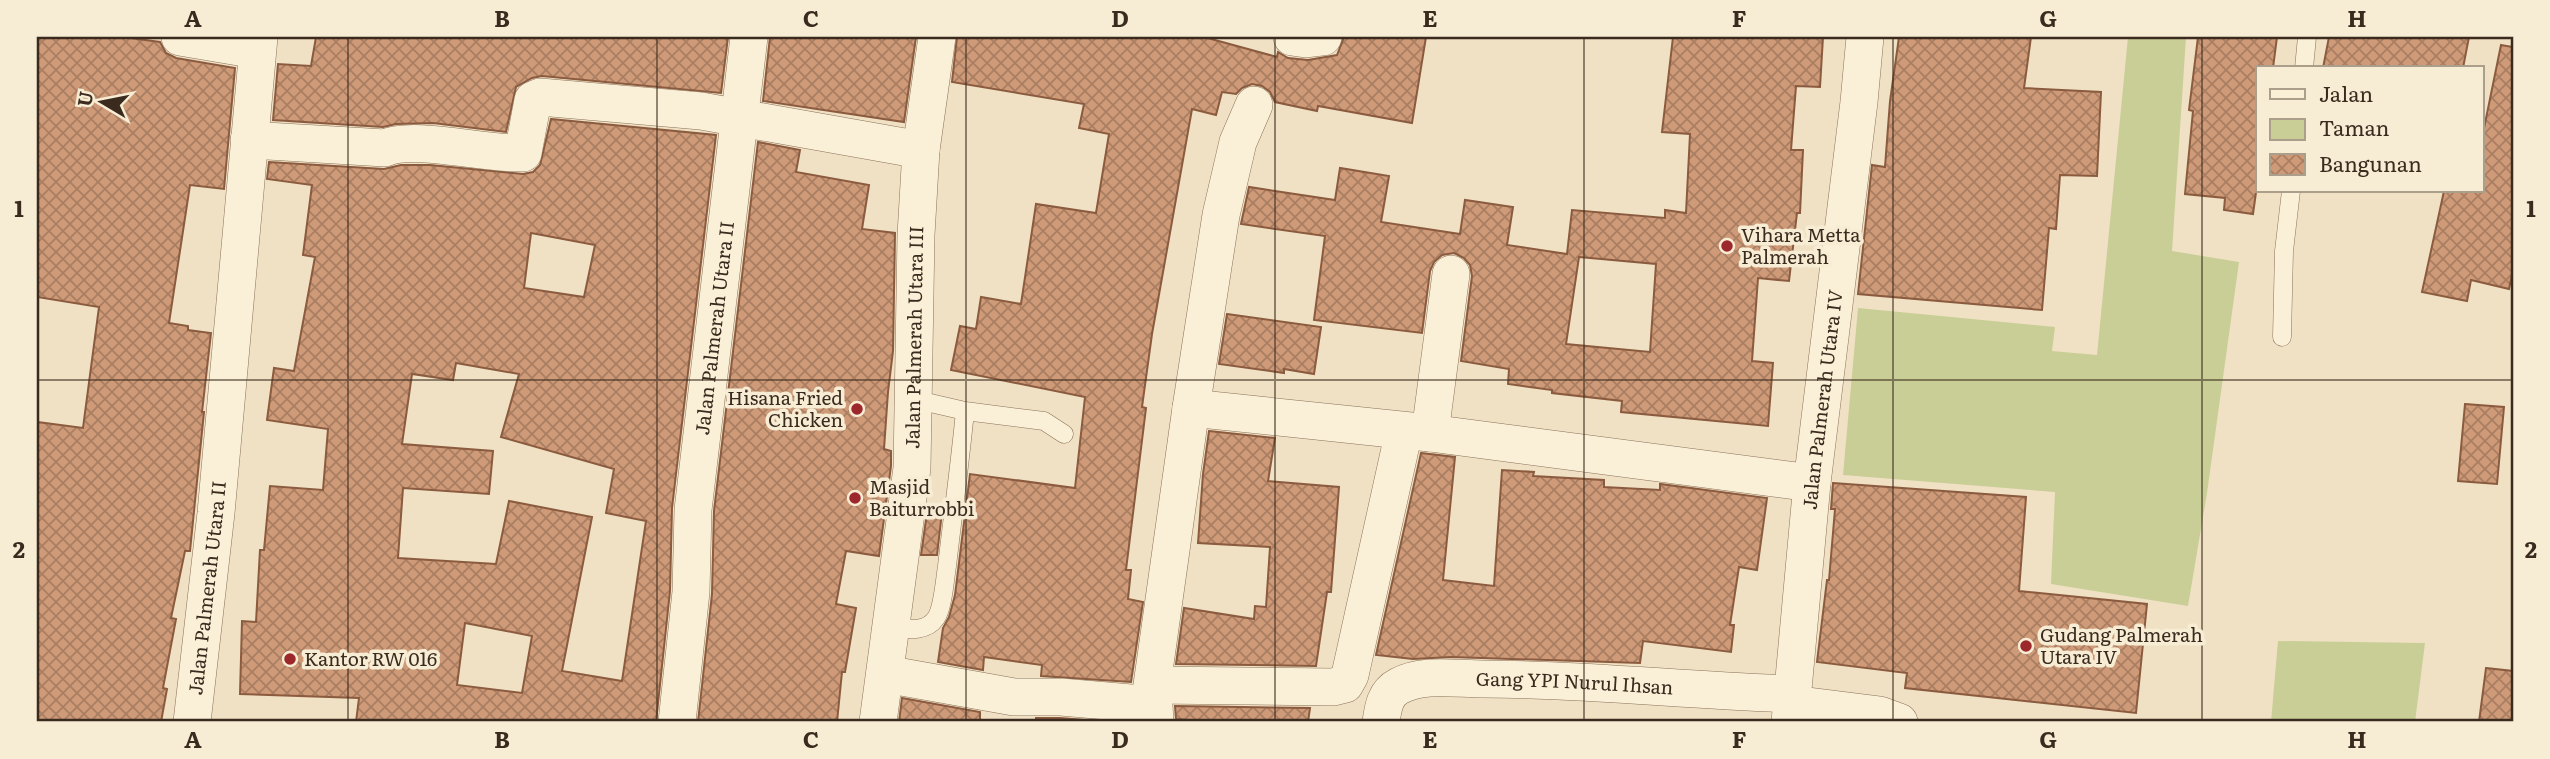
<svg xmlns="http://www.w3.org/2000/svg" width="2550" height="759" font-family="Literata,serif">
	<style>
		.green { fill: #c9ce97 }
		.building { fill: url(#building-cross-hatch); stroke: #8b5b3f; stroke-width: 2; fill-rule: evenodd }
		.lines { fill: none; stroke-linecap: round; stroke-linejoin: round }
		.service-casing { stroke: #8b725a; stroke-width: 19 }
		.minor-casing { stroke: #8b725a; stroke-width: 38 }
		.service { stroke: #faefd7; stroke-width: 18 }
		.minor { stroke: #faefd7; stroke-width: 37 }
		.grid { fill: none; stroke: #3a2b1e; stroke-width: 2; stroke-opacity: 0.55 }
		.poi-dot { fill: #9c282b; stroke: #f7ecd4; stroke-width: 2.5 }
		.labels { text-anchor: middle; stroke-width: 7; stroke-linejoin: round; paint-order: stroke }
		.poi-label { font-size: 19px; fill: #3a2b1e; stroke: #f7ecd4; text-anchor: start }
		.street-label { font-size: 19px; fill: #3a2b1e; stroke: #f7ecd4 }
		.neatline { fill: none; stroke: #3a2b1e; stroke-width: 2.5 }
		.grid-label { font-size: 23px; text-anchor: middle; font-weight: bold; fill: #3a2b1e }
	</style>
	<defs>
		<pattern id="building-cross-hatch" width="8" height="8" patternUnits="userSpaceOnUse" patternTransform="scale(1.75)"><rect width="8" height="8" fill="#cf9a78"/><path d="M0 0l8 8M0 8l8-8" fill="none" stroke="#a97e62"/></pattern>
	</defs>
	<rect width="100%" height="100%" fill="#f0e1c4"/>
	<path class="green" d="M 2128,37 L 2186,37 L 2172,251 L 2239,262 L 2207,493 L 2188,606 L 2051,584 L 2055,492 L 1843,475 L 1858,308 L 2055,327 L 2052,351 L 2097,355 Z
		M 2278,641 L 2425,643 L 2415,722 L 2271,722 Z"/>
	<path class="building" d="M 37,37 L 123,37 L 160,42 L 166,53 L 176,58 L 235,68 L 224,189 L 190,185 L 169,323 L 188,326 L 188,330 L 211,333 L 202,412 L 204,412 L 190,551 L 185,551 L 171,618 L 176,619 L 163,688 L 167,689 L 161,722 L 37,722 L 37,422 L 83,428 L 99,307 L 37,297 Z
		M 316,37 L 728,37 L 721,93 L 542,76 L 532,78 L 516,87 L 506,132 L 433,123 L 396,124 L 383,127 L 273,120 L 278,64 L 311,66 Z
		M 770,37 L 916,37 L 904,122 L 763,101 Z
		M 957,37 L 1204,37 L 1277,57 L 1278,52 L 1288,58 L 1308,60 L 1337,55 L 1344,37 L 1426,37 L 1412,123 L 1318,106 L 1317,111 L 1275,102 L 1270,92 L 1262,86 L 1252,84 L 1242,88 L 1236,94 L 1222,92 L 1216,115 L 1192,109 L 1152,334 L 1142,407 L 1146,408 L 1126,570 L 1131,570 L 1128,599 L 1143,602 L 1131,682 L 1041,676 L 1042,665 L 984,657 L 983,670 L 938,662 L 943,628 L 949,617 L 955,595 L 970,474 L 1075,488 L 1085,397 L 951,370 L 960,326 L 976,329 L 981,297 L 1021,304 L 1036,204 L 1096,213 L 1109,134 L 1079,128 L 1084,104 L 952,82 Z
		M 1673,37 L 1823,37 L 1820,87 L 1796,86 L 1791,150 L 1803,150 L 1800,213 L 1797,213 L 1789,281 L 1758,278 L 1752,361 L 1773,363 L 1768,426 L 1621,412 L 1622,401 L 1552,393 L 1552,390 L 1508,384 L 1509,369 L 1461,361 L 1472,276 L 1470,265 L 1464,258 L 1454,253 L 1442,255 L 1434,262 L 1430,271 L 1422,333 L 1314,320 L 1325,236 L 1241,224 L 1249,187 L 1335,200 L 1340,168 L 1389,176 L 1381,222 L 1460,234 L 1465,200 L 1513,207 L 1507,245 L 1567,254 L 1572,210 L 1665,218 L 1665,210 L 1686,213 L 1690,134 L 1662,132 ZM 1579,257 L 1656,264 L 1650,352 L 1566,344 Z
		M 1899,37 L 2031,37 L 2024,88 L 2101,92 L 2097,176 L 2060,175 L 2056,229 L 2049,228 L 2042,310 L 1858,294 L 1872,165 L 1885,167 L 1890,101 Z
		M 2198,37 L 2277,37 L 2273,68 L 2258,68 L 2258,178 L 2253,214 L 2224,210 L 2225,198 L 2185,194 L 2193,111 L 2189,110 Z
		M 2329,37 L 2469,37 L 2463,68 L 2323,68 Z
		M 2501,45 L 2513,47 L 2513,270 L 2509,289 L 2471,280 L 2467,301 L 2422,292 L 2444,191 L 2482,191 L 2482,138 Z
		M 551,119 L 716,135 L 672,508 L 670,591 L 656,722 L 356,722 L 359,698 L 240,694 L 242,621 L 256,622 L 260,550 L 264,550 L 270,486 L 323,490 L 328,429 L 267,420 L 274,368 L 294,371 L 315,257 L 303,255 L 312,185 L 267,179 L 269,162 L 384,169 L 401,165 L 430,165 L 523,174 L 533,172 L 540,165 ZM 531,233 L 595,245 L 584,297 L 524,288 ZM 456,363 L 519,374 L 501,437 L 614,469 L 606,513 L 646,521 L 622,681 L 562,671 L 592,517 L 509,501 L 496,564 L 398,558 L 403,488 L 489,494 L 493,451 L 402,444 L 412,374 L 453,380 ZM 465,623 L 532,636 L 522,693 L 457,685 Z
		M 758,142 L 800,150 L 796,172 L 869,185 L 862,229 L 895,233 L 893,351 L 888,392 L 884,449 L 891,451 L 891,466 L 879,556 L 846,551 L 836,604 L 856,608 L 845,672 L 842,672 L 837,722 L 698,722 L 712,594 L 714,511 Z
		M 1227,314 L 1321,327 L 1314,374 L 1284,369 L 1284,373 L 1219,364 Z
		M 2465,404 L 2504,407 L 2497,484 L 2458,481 Z
		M 1209,431 L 1275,438 L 1268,481 L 1339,487 L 1331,592 L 1327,592 L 1316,666 L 1176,664 L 1184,608 L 1254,619 L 1255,606 L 1266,607 L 1270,547 L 1198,543 L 1203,474 Z
		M 1421,453 L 1455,457 L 1443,580 L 1494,586 L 1502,470 L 1534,472 L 1533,476 L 1604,480 L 1604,487 L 1660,490 L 1660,484 L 1767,498 L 1757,570 L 1739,567 L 1730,625 L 1734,625 L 1731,652 L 1643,641 L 1640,663 L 1451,657 L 1413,659 L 1376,655 Z
		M 1833,483 L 2026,497 L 2019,591 L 2147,604 L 2136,713 L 1905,688 L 1907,673 L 1817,662 L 1827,580 L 1829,580 L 1835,509 L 1831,509 Z
		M 942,512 L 937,555 L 921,555 L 927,513 Z
		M 2486,668 L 2513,671 L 2513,722 L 2479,722 Z
		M 902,698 L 980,712 L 980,722 L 899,722 Z
		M 1175,706 L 1310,708 L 1308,722 L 1212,722 L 1176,719 Z
		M 1036,718 L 1060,718 L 1110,722 L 1036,722 Z"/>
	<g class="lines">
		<g class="service-casing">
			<path id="service" d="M 2304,68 L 2307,37
				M 2282,337 L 2284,251 L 2291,191
				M 965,411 L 1044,421 L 1064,434
				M 892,627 C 907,629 926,633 936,618 C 943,608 945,578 947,566 C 953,514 960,463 965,411 L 913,399"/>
		</g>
		<g class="minor-casing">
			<g id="minor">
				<path d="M 180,37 L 257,50"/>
				<path d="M 1292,37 L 1306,39 L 1323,37"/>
				<path d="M 1254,105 L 1238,142 L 1221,215 L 1191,408 L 1152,685 L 1333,687 L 1345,684 L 1350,675 L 1404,431"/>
				<path d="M 249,140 L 385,148 C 413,135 488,155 523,153 L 533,100 L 540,97 L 701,111 L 921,150"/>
				<path d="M 1191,408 L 1430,433 L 1812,483"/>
				<path d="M 1430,433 L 1451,274"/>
				<path d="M 885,674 L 1014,697 L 1061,697 L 1154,705 L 1155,722"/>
				<path d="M 1792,704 L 1880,715 L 1899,722"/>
				<path id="s1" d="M 192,722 L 216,513 L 259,37"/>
				<path id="s2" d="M 677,722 L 691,592 L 693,510 L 749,37"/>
				<path id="s3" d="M 878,722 L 912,468 L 916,235 L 921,150 L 937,37"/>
				<path id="s4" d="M 1381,722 C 1383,708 1385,693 1399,686 C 1423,673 1456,679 1483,679 C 1587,679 1689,691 1793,694"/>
				<path id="s5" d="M 1790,722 L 1812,483 L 1859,102 L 1865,37"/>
			</g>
		</g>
		<use href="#service" class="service"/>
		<use href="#minor" class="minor"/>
	</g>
	<path class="grid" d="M 348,37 L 348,722M 657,37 L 657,722M 966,37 L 966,722M 1275,37 L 1275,722M 1584,37 L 1584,722M 1893,37 L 1893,722M 2202,37 L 2202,722M 37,380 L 2513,380"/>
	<g class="poi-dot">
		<circle cx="1727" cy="246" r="7"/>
		<circle cx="857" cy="409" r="7"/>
		<circle cx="855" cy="498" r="7"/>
		<circle cx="2026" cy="646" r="7"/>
		<circle cx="290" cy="659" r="7"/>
	</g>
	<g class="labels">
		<g class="poi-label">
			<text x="1741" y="242">Vihara Metta<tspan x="1741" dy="22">Palmerah</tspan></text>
			<text x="843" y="405" text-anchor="end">Hisana Fried<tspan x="843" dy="22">Chicken</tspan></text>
			<text x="869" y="494">Masjid<tspan x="869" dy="22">Baiturrobbi</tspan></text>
			<text x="2040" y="642">Gudang Palmerah<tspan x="2040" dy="22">Utara IV</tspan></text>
			<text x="304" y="666">Kantor RW 016</text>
		</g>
		<g class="street-label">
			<text dy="7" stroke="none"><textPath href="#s2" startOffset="396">Jalan Palmerah Utara II</textPath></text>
			<text dy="7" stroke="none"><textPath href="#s3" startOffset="387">Jalan Palmerah Utara III</textPath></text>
			<text dy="7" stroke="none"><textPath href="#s5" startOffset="324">Jalan Palmerah Utara IV</textPath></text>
			<text dy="7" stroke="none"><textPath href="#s1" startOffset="135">Jalan Palmerah Utara II</textPath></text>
			<text dy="7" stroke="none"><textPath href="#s4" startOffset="219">Gang YPI Nurul Ihsan</textPath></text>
		</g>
	</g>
	<rect width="2550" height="759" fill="none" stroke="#f7ecd4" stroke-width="77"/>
	<rect x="2256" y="66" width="228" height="126" fill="#f7ecd4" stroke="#ab9f8b" stroke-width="2"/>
	<rect x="2270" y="89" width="35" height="10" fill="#faefd7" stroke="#ab9f8b" stroke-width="2"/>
	<text x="2319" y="102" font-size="21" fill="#3a2b1e">Jalan</text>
	<rect x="2270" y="119" width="35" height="21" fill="#c9ce97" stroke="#ab9f8b" stroke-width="2"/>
	<text x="2319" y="136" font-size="21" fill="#3a2b1e">Taman</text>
	<rect x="2270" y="154" width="35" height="21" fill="url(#building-cross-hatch)" stroke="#ab9f8b" stroke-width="2"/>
	<text x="2319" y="172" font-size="21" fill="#3a2b1e">Bangunan</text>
	<g transform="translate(102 102) rotate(280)" stroke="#f7ecd4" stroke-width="5" paint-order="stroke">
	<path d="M0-5L12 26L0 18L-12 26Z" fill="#3a2b1e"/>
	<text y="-10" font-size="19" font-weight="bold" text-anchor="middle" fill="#3a2b1e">U</text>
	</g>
	<rect x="38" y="38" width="2474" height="682" class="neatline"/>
	<g class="grid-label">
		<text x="193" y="27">A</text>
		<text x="502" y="27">B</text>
		<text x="811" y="27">C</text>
		<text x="1120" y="27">D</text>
		<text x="1430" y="27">E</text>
		<text x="1739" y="27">F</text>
		<text x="2048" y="27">G</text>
		<text x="2357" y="27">H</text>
		<text x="19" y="217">1</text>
		<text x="2531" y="217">1</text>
		<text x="19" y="558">2</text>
		<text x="2531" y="558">2</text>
		<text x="193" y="748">A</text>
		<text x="502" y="748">B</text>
		<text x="811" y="748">C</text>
		<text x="1120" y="748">D</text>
		<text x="1430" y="748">E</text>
		<text x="1739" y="748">F</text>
		<text x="2048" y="748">G</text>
		<text x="2357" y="748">H</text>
	</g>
</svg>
